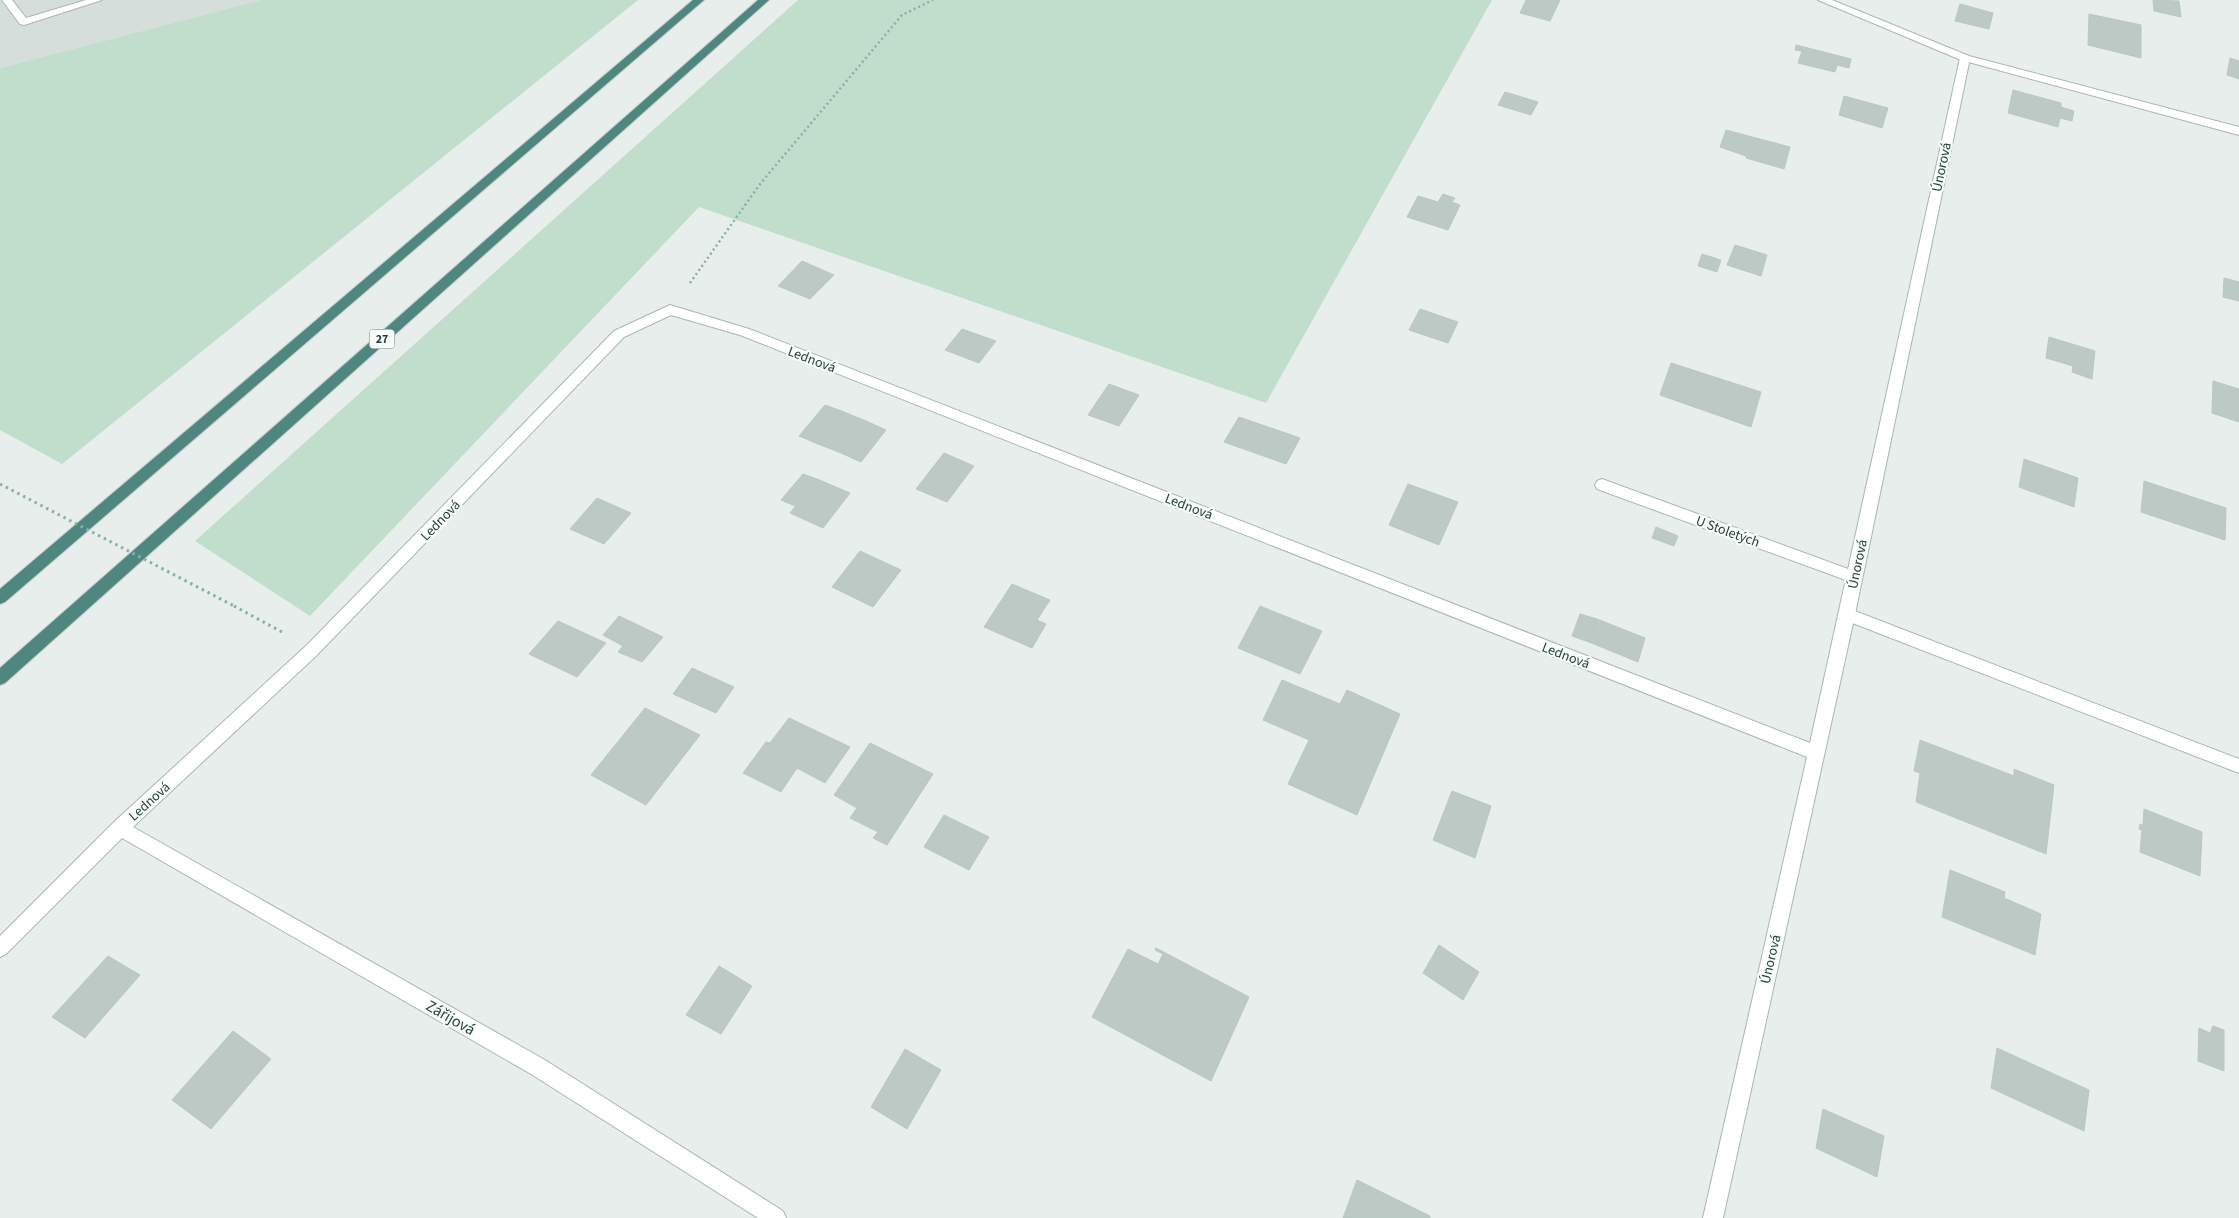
<svg xmlns="http://www.w3.org/2000/svg" width="2239" height="1218" font-family="'Source Sans 3',sans-serif">
	<style>
		.built { fill: #d5dedb }
		.green { fill: #c1decc }
		.building { fill: #bcc9c5; stroke: #b9c8c3 }
		.lines { fill: none; stroke-linecap: round; stroke-linejoin: round }
		.service-casing { stroke: #a9b6b4; stroke-width: 2 }
		.minor-casing { stroke: #a9b6b4; stroke-width: 2 }
		.trunk-casing { stroke: #c2cac8; stroke-width: 2 }
		.path-far1 { stroke: #89b0a8; stroke-width: 2.5; stroke-dasharray: 2 3; stroke-linecap: butt }
		.path { stroke: #89b0a8; stroke-width: 3; stroke-dasharray: 2.5 4; stroke-linecap: butt }
		.service { fill: #fff; fill-rule: evenodd }
		.minor { fill: #fff; fill-rule: evenodd }
		.trunk { fill: #508680; fill-rule: evenodd }
		.path-bridge { stroke: #89b0a8; stroke-width: 3; stroke-dasharray: 2.5 4; stroke-linecap: butt }
		.labels { text-anchor: middle; stroke-width: 4.5; stroke-linejoin: round; paint-order: stroke }
		.shield { fill: #f7fbf9; stroke: #657875; stroke-width: 1 }
		.shield-label { font-size: 12px; font-weight: bold; fill: #26403c }
		.street-label { font-size: 14px; fill: #26403c; stroke: #f7fbf9 }
		.near-street-label { font-size: 16px; fill: #26403c; stroke: #f7fbf9 }
	</style>
	<rect width="100%" height="100%" fill="#e7eeec"/>
	<path class="built" d="M 0,0 L 261,0 L 0,68 Z"/>
	<path class="green" d="M 261,0 L 638,0 L 62,464 L 0,430 L 0,68 Z
		M 798,0 L 1492,0 L 1266,403 L 699,207 L 310,616 L 195,541 Z"/>
	<path class="building" d="M 1526,0 L 1560,0 L 1550,21 L 1520,13 Z
		M 2153,0 L 2179,1 L 2181,17 L 2154,11 Z
		M 1960,4 L 1993,13 L 1989,29 L 1955,21 Z
		M 2089,14 L 2141,25 L 2141,58 L 2088,45 Z
		M 1796,45 L 1851,59 L 1849,68 L 1837,65 L 1835,72 L 1798,63 L 1802,51 L 1795,50 Z
		M 2230,58 L 2239,61 L 2239,79 L 2227,75 Z
		M 2013,90 L 2061,103 L 2061,107 L 2074,111 L 2072,121 L 2060,118 L 2058,127 L 2008,113 Z
		M 1505,92 L 1538,102 L 1531,115 L 1498,105 Z
		M 1844,96 L 1888,108 L 1882,128 L 1839,115 Z
		M 1726,130 L 1790,147 L 1784,169 L 1746,158 L 1746,156 L 1720,147 Z
		M 1443,194 L 1455,198 L 1452,202 L 1460,205 L 1448,230 L 1407,217 L 1418,196 L 1438,202 Z
		M 1735,245 L 1767,255 L 1761,276 L 1727,265 Z
		M 1702,254 L 1721,260 L 1717,272 L 1698,266 Z
		M 802,261 L 834,275 L 810,299 L 778,286 Z
		M 2224,278 L 2239,282 L 2239,301 L 2223,297 Z
		M 1420,309 L 1458,322 L 1448,343 L 1409,330 Z
		M 962,329 L 996,341 L 979,363 L 945,350 Z
		M 2049,337 L 2095,351 L 2092,379 L 2072,372 L 2073,366 L 2046,358 Z
		M 1671,363 L 1761,392 L 1751,427 L 1660,395 Z
		M 2213,381 L 2239,389 L 2239,422 L 2212,413 Z
		M 1109,384 L 1139,395 L 1119,426 L 1088,415 Z
		M 825,405 L 844,412 L 818,444 L 799,436 Z
		M 844,412 L 866,421 L 841,453 L 818,444 Z
		M 1239,417 L 1300,438 L 1286,464 L 1224,442 Z
		M 866,421 L 886,430 L 861,462 L 841,453 Z
		M 944,453 L 974,466 L 947,502 L 916,489 Z
		M 2024,459 L 2078,478 L 2074,507 L 2019,487 Z
		M 803,474 L 817,479 L 795,506 L 781,500 Z
		M 817,479 L 850,493 L 823,528 L 790,513 Z
		M 2144,481 L 2226,508 L 2225,540 L 2141,512 Z
		M 1408,484 L 1458,502 L 1439,545 L 1389,525 Z
		M 597,498 L 631,513 L 604,544 L 570,529 Z
		M 1656,527 L 1678,536 L 1674,546 L 1652,538 Z
		M 860,551 L 901,570 L 873,607 L 832,587 Z
		M 1012,584 L 1050,600 L 1037,620 L 1046,624 L 1032,648 L 984,627 Z
		M 1260,606 L 1322,631 L 1300,674 L 1238,648 Z
		M 1580,614 L 1597,619 L 1589,642 L 1572,636 Z
		M 619,616 L 663,637 L 642,662 L 618,652 L 623,646 L 603,635 Z
		M 1597,619 L 1645,638 L 1638,662 L 1589,642 Z
		M 558,621 L 606,643 L 577,677 L 529,654 Z
		M 692,668 L 734,687 L 716,713 L 673,694 Z
		M 1282,680 L 1340,704 L 1347,690 L 1400,714 L 1357,815 L 1288,784 L 1309,740 L 1263,720 Z
		M 645,708 L 700,735 L 646,805 L 591,775 Z
		M 789,718 L 850,747 L 825,783 L 797,768 L 781,792 L 743,773 L 766,742 L 770,743 Z
		M 1920,740 L 2014,776 L 2014,769 L 2054,785 L 2046,854 L 1916,802 L 1920,773 L 1914,771 Z
		M 870,743 L 933,774 L 887,845 L 873,838 L 878,832 L 850,818 L 857,808 L 834,795 Z
		M 1452,791 L 1491,806 L 1475,858 L 1433,840 Z
		M 2144,809 L 2202,832 L 2200,876 L 2140,852 L 2142,830 L 2139,829 L 2140,824 L 2143,825 Z
		M 944,815 L 989,837 L 969,870 L 924,847 Z
		M 1950,870 L 2005,892 L 2004,898 L 2041,914 L 2035,955 L 1942,917 Z
		M 1439,945 L 1479,972 L 1463,1000 L 1423,973 Z
		M 1156,948 L 1249,997 L 1211,1081 L 1092,1017 L 1128,949 L 1158,964 L 1163,954 L 1155,950 Z
		M 108,956 L 140,975 L 85,1038 L 52,1017 Z
		M 719,966 L 752,986 L 721,1034 L 686,1015 Z
		M 2213,1026 L 2224,1030 L 2224,1071 L 2198,1061 L 2199,1028 L 2210,1033 Z
		M 233,1031 L 271,1059 L 211,1129 L 172,1100 Z
		M 1997,1048 L 2089,1090 L 2084,1131 L 1991,1088 Z
		M 905,1049 L 941,1070 L 907,1129 L 871,1107 Z
		M 1823,1109 L 1884,1136 L 1877,1177 L 1816,1148 Z
		M 1357,1180 L 1430,1216 L 1430,1218 L 1343,1218 Z"/>
	<g class="lines">
		<g class="service-casing">
			<path id="service" d="M 2,0 L 12,0 L 26,18 L 86,0 L 102,0 L 24,25 L 20,24 Z
				M 1818,0 L 1832,0 L 1969,56 L 2239,127 L 2239,135 L 1961,60 Z
				M 1602,479 L 1859,573 L 1861,577 L 1859,581 L 1854,583 L 1597,489 L 1595,485 L 1597,481 Z
				M 1847,608 L 2239,759 L 2239,773 L 1842,619 L 1839,614 L 1842,609 Z"/>
		</g>
		<g class="minor-casing">
			<path id="minor" d="M 1965,55 L 1970,58 L 1855,614 L 1723,1218 L 1703,1218 L 1807,757 L 740,335 L 671,315 L 624,337 L 317,655 L 133,827 L 545,1060 L 783,1211 L 786,1218 L 758,1218 L 531,1074 L 122,838 L 6,954 L 0,957 L 0,936 L 114,822 L 307,645 L 614,331 L 670,305 L 749,329 L 1810,743 L 1960,58 Z"/>
		</g>
		<g class="trunk-casing">
			<path id="trunk" d="M 693,0 L 704,0 L 5,602 L 0,604 L 0,589 Z
				M 758,0 L 769,0 L 5,683 L 0,685 L 0,668 Z"/>
		</g>
		<path class="path-far1" d="M 690,283 L 760,184 L 902,15 L 933,0"/>
		<path class="path" d="M 234,606 L 282,632"/>
		<use href="#service" class="service"/>
		<use href="#minor" class="minor"/>
		<use href="#trunk" class="trunk"/>
		<path class="path-bridge" d="M 0,484 L 234,606"/>
	</g>
	<g class="labels">
		<rect class="shield" x="369.5" y="329.5" width="25" height="19" rx="4"/>
		<g class="shield-label">
			<text x="382" y="343">27</text>
		</g>
		<g class="street-label">
			<text transform="translate(1941 167) rotate(-78)" y="5">Únorová</text>
			<text transform="translate(812 359) rotate(21)" y="5">Lednová</text>
			<text transform="translate(1189 506) rotate(21)" y="5">Lednová</text>
			<text transform="translate(440 520) rotate(-46)" y="5">Lednová</text>
			<text transform="translate(1728 531) rotate(20)" y="5">U Stoletých</text>
			<text transform="translate(1857 564) rotate(-78)" y="5">Únorová</text>
			<text transform="translate(1566 655) rotate(21)" y="5">Lednová</text>
			<text transform="translate(149 801) rotate(-42)" y="5">Lednová</text>
			<text transform="translate(1770 959) rotate(-77)" y="5">Únorová</text>
		</g>
		<g class="near-street-label">
			<text transform="translate(451 1017) rotate(30)" y="6">Zářijová</text>
		</g>
	</g>
</svg>
